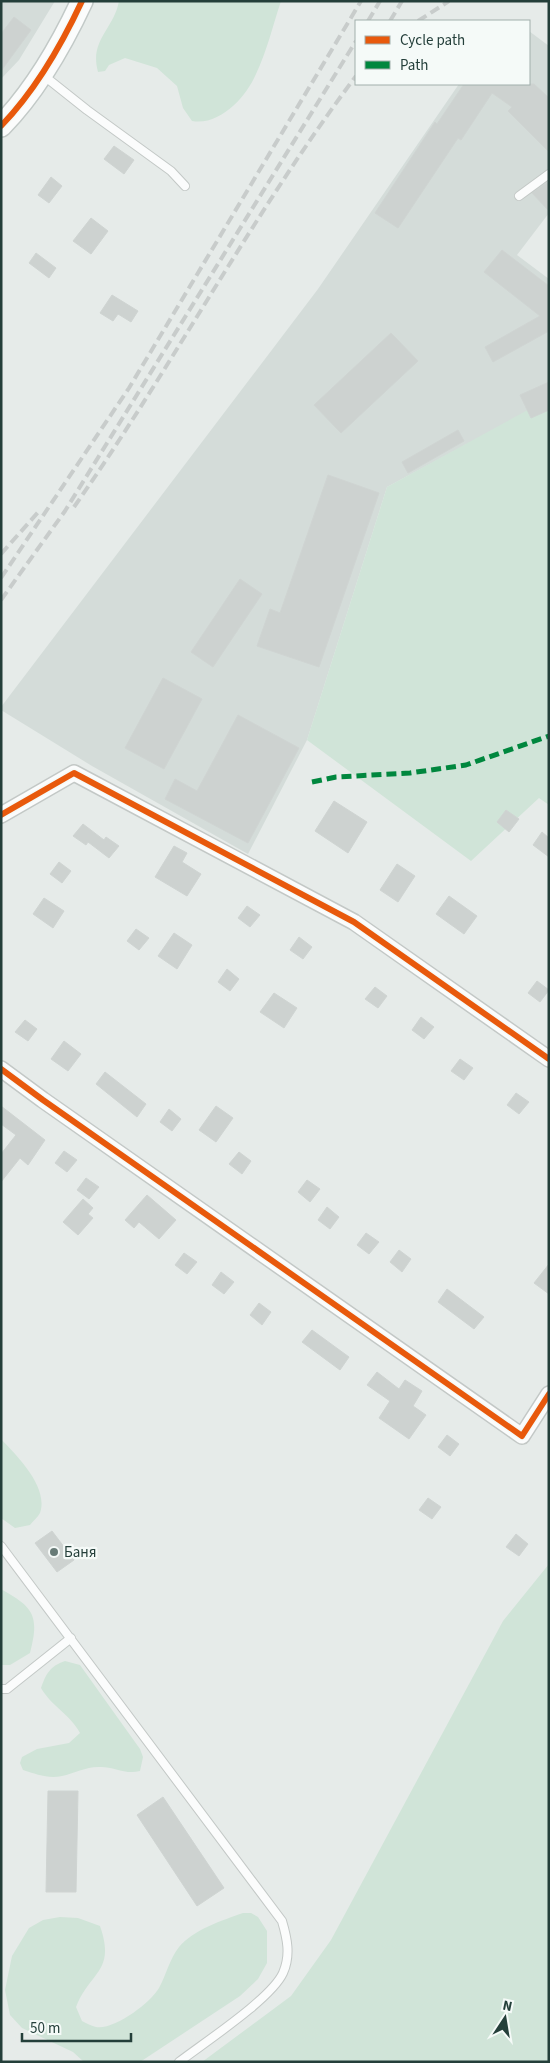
<svg xmlns="http://www.w3.org/2000/svg" width="550" height="2063" font-family="'Source Sans 3',sans-serif">
	<style>
		.built { fill: #d4dcd9 }
		.green { fill: #d0e4d8 }
		.building { fill: #cdd2d0; stroke: #cfd4d2 }
		.lines { fill: none; stroke-linecap: round; stroke-linejoin: round }
		.lane-casing { stroke: #c3c8c6; stroke-width: 10 }
		.street-casing { stroke: #c3c8c6; stroke-width: 18 }
		.secondary-casing { stroke: #c2c9c7; stroke-width: 24 }
		.lane { stroke: #fbfcfc; stroke-width: 8 }
		.street { stroke: #fbfcfc; stroke-width: 15 }
		.secondary { stroke: #fbfcfc; stroke-width: 21 }
		.rail { stroke: #c8cccb; stroke-width: 4; stroke-dasharray: 10 5; stroke-linecap: butt }
		.quiet { stroke: #00873e; stroke-width: 5; stroke-dasharray: 10 5; stroke-linecap: butt }
		.cycleway-casing { stroke: #f5faf8; stroke-width: 9 }
		.cycleway { stroke: #e8590c; stroke-width: 6 }
		.poi-dot { fill: #687b77; stroke: #f5faf8; stroke-width: 2 }
		.labels { text-anchor: middle; stroke-width: 4.5; stroke-linejoin: round; paint-order: stroke }
		.poi-label { font-size: 15px; fill: #243f3a; stroke: #f5faf8; text-anchor: start }
	</style>
	<rect width="100%" height="100%" fill="#e6ebe9"/>
	<path class="built" d="M 1,1 L 55,1 L 19,60 L 1,79 Z
		M 529,31 L 549,46 L 549,213 L 517,255 L 549,279 L 549,400 L 387,487 L 307,740 L 248,854 L 92,766 L 1,710 L 1,707 L 318,289 L 459,84 L 529,84 Z"/>
	<path class="green" d="M 119,1 L 281,1 C 273,25 267,51 256,74 C 246,97 220,126 192,121 L 183,108 L 177,86 L 157,68 L 125,58 L 109,65 L 105,71 L 98,72 C 89,40 114,29 119,1 Z
		M 546,400 L 549,405 L 549,805 L 539,798 L 471,861 L 307,740 L 387,487 Z
		M 1,1439 C 17,1456 49,1487 40,1513 C 38,1517 33,1521 30,1525 L 15,1528 L 1,1518 Z
		M 549,1564 L 549,2062 L 202,2062 L 291,1996 L 331,1940 L 503,1621 Z
		M 1,1589 C 33,1607 40,1615 30,1653 L 10,1665 L 1,1665 Z
		M 65,1661 L 80,1665 L 140,1749 L 143,1757 L 140,1771 C 126,1775 114,1767 101,1767 C 87,1766 75,1773 62,1776 C 48,1779 36,1774 23,1770 L 20,1763 L 22,1757 L 37,1749 L 69,1743 L 80,1733 C 70,1714 52,1707 41,1688 C 46,1674 50,1666 65,1661 Z
		M 243,1913 L 251,1913 L 258,1917 L 267,1931 L 267,1963 L 258,1979 L 240,1996 L 140,2062 L 84,2062 L 73,2052 L 22,2028 L 10,2015 L 5,1990 L 12,1956 L 29,1928 L 43,1920 L 60,1917 L 78,1918 L 100,1926 C 116,1972 90,1971 76,2007 L 82,2021 C 86,2023 92,2026 96,2027 C 115,2030 150,2003 159,1988 C 166,1975 170,1958 179,1947 C 193,1930 223,1920 243,1913 Z"/>
	<path class="building" d="M 14,17 L 31,30 L 1,71 L 1,34 Z
		M 464,84 L 534,84 L 549,98 L 549,152 L 508,111 L 512,107 L 492,93 L 461,140 L 458,138 L 398,228 L 375,213 L 435,122 L 437,124 Z
		M 114,146 L 134,160 L 124,174 L 104,159 Z
		M 51,177 L 62,186 L 49,203 L 38,195 Z
		M 549,181 L 549,211 L 532,193 Z
		M 91,218 L 108,231 L 91,254 L 73,241 Z
		M 502,250 L 549,286 L 549,331 L 493,362 L 485,347 L 540,316 L 484,272 Z
		M 36,253 L 56,268 L 49,278 L 29,263 Z
		M 112,295 L 138,311 L 131,322 L 118,314 L 113,321 L 100,313 Z
		M 391,333 L 418,361 L 341,433 L 314,405 Z
		M 549,382 L 549,410 L 531,418 L 520,395 Z
		M 458,430 L 464,441 L 408,473 L 402,462 Z
		M 328,475 L 379,493 L 319,667 L 257,646 L 270,609 L 280,613 Z
		M 240,579 L 262,594 L 213,667 L 191,652 Z
		M 163,678 L 202,699 L 164,769 L 125,748 Z
		M 238,715 L 299,748 L 248,843 L 165,799 L 175,779 L 197,791 Z
		M 334,801 L 367,822 L 348,853 L 315,831 Z
		M 506,810 L 519,819 L 509,832 L 497,822 Z
		M 83,824 L 104,840 L 106,837 L 119,846 L 109,858 L 88,842 L 86,845 L 73,836 Z
		M 542,832 L 549,838 L 549,857 L 533,845 Z
		M 174,846 L 187,853 L 182,862 L 201,874 L 187,896 L 155,877 Z
		M 59,862 L 71,871 L 62,883 L 50,874 Z
		M 397,864 L 415,876 L 398,902 L 380,890 Z
		M 449,896 L 477,916 L 464,934 L 436,914 Z
		M 44,898 L 64,911 L 53,928 L 33,914 Z
		M 247,906 L 260,915 L 250,927 L 238,918 Z
		M 136,929 L 149,938 L 139,950 L 127,941 Z
		M 174,933 L 192,945 L 177,969 L 158,956 Z
		M 299,937 L 312,947 L 303,959 L 290,950 Z
		M 227,969 L 239,979 L 230,991 L 218,982 Z
		M 537,981 L 549,990 L 540,1002 L 528,993 Z
		M 375,987 L 387,996 L 378,1008 L 365,999 Z
		M 274,993 L 297,1008 L 284,1028 L 260,1012 Z
		M 421,1017 L 434,1027 L 424,1039 L 412,1030 Z
		M 25,1020 L 37,1029 L 28,1041 L 15,1032 Z
		M 64,1041 L 81,1054 L 68,1071 L 51,1059 Z
		M 460,1059 L 473,1068 L 464,1080 L 451,1071 Z
		M 105,1072 L 146,1104 L 137,1117 L 96,1084 Z
		M 516,1093 L 529,1102 L 519,1114 L 507,1105 Z
		M 1,1106 L 45,1140 L 28,1165 L 20,1158 L 1,1182 L 1,1154 L 16,1135 L 1,1124 Z
		M 216,1106 L 233,1118 L 216,1142 L 199,1130 Z
		M 169,1109 L 181,1119 L 172,1131 L 160,1122 Z
		M 64,1151 L 77,1160 L 67,1172 L 55,1163 Z
		M 239,1152 L 251,1161 L 242,1174 L 229,1164 Z
		M 86,1178 L 99,1187 L 89,1199 L 77,1190 Z
		M 307,1180 L 320,1189 L 310,1202 L 298,1192 Z
		M 147,1195 L 176,1220 L 159,1239 L 139,1222 L 134,1228 L 125,1220 Z
		M 83,1199 L 93,1208 L 88,1214 L 93,1218 L 78,1235 L 63,1222 Z
		M 327,1207 L 339,1217 L 330,1229 L 318,1220 Z
		M 366,1233 L 379,1242 L 369,1254 L 357,1245 Z
		M 399,1250 L 411,1259 L 402,1272 L 390,1262 Z
		M 184,1253 L 197,1262 L 187,1274 L 175,1265 Z
		M 549,1264 L 549,1294 L 534,1283 Z
		M 221,1272 L 234,1282 L 224,1294 L 212,1285 Z
		M 447,1289 L 484,1317 L 474,1329 L 438,1302 Z
		M 259,1303 L 271,1312 L 262,1325 L 250,1315 Z
		M 312,1330 L 349,1357 L 340,1370 L 302,1342 Z
		M 377,1372 L 399,1389 L 405,1380 L 422,1391 L 413,1406 L 426,1415 L 409,1439 L 379,1418 L 390,1401 L 367,1385 Z
		M 447,1435 L 459,1444 L 450,1456 L 438,1447 Z
		M 428,1498 L 441,1507 L 432,1519 L 419,1510 Z
		M 52,1531 L 74,1560 L 57,1572 L 35,1543 Z
		M 516,1534 L 528,1544 L 519,1556 L 506,1547 Z
		M 48,1791 L 78,1791 L 76,1892 L 46,1892 Z
		M 163,1797 L 224,1888 L 197,1906 L 137,1815 Z"/>
	<g class="lines">
		<g class="lane-casing">
			<path id="lane" d="M 43,75 L 87,110 L 171,171 L 185,186
				M 519,196 L 549,174
				M 1,1546 L 282,1921 C 287,1938 291,1955 283,1973 C 271,1999 205,2042 179,2062
				M 1,1689 L 7,1689 L 71,1638"/>
		</g>
		<g class="street-casing">
			<path id="street" d="M 1,815 L 74,773 L 354,922 L 549,1059
				M 1,1069 L 43,1100 L 522,1436 L 549,1394"/>
		</g>
		<g class="secondary-casing">
			<path id="secondary" d="M 1,126 C 36,90 61,46 82,1"/>
		</g>
		<use href="#lane" class="lane"/>
		<use href="#street" class="street"/>
		<use href="#secondary" class="secondary"/>
		<path class="rail" d="M 368,21 L 380,1
			M 390,21 L 402,1
			M 418,21 L 449,1
			M 74,507 C 173,366 253,213 356,76
			M 1,554 L 40,510
			M 1,578 L 129,388 L 361,1
			M 1,600 L 65,511 L 356,41"/>
		<path class="quiet" d="M 312,782 L 336,777 L 410,773 L 466,765 L 549,736"/>
		<g class="cycleway-casing">
			<path id="cycleway" d="M 1,126 C 36,90 61,46 82,1
				M 1,815 L 74,773 L 354,922 L 549,1059
				M 1,1069 L 43,1100 L 522,1436 L 549,1394"/>
		</g>
		<use href="#cycleway" class="cycleway"/>
	</g>
	<circle class="poi-dot" cx="54" cy="1552" r="5"/>
	<g class="labels">
		<g class="poi-label">
			<text x="64" y="1557">Баня</text>
		</g>
	</g>
	<rect width="550" height="2063" fill="none" stroke="#243f3a" stroke-width="5"/>
	<rect x="355" y="20" width="175" height="65" fill="#f5faf8" stroke="#a1afac"/>
	<rect x="365" y="36" width="25" height="8" fill="#e8590c" stroke="#a1afac"/>
	<text x="400" y="45" font-size="15" fill="#243f3a">Cycle path</text>
	<rect x="365" y="61" width="25" height="8" fill="#00873e" stroke="#a1afac"/>
	<text x="400" y="70" font-size="15" fill="#243f3a">Path</text>
	<g transform="translate(505 2018) rotate(12)" stroke="#f5faf8" stroke-width="4" paint-order="stroke">
	<path d="M0-4L9 19L0 12L-9 19Z" fill="#243f3a"/>
	<text y="-8" font-size="14" font-weight="bold" text-anchor="middle" fill="#243f3a">N</text>
	</g>
	<path d="M22 2033v8h109v-8" fill="none" stroke="#243f3a" stroke-width="2.5"/>
	<text x="30" y="2033" font-size="15" fill="#243f3a" stroke="#f5faf8" stroke-width="4" paint-order="stroke">50 m</text>
</svg>
